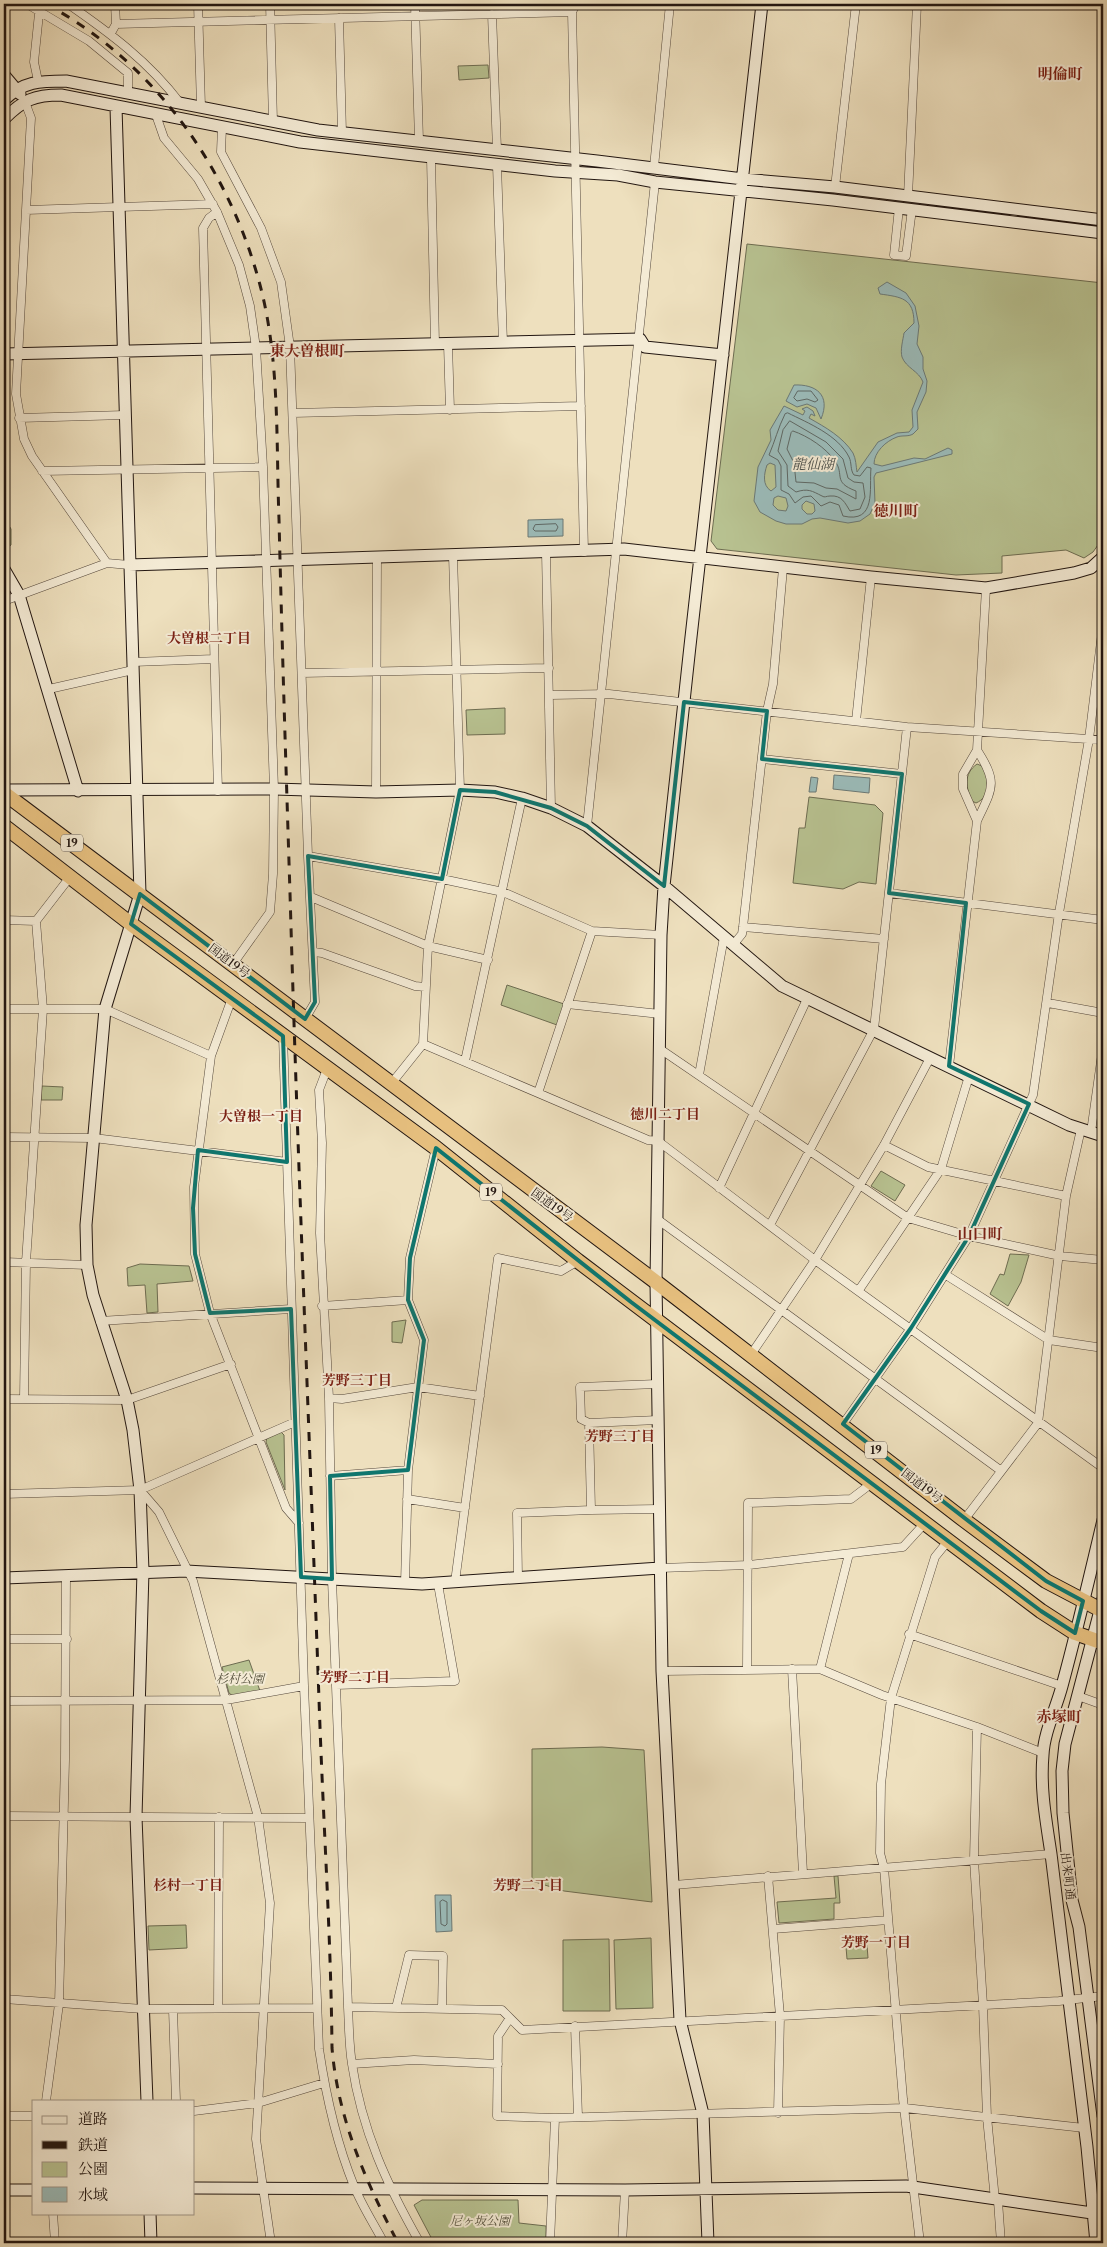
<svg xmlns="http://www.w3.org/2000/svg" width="1107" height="2247" font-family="'Libre Caslon Text','Noto Serif JP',serif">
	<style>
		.green { fill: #b8c291; stroke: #6d6c51 }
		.water { fill: #9bbbb9; stroke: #6b7976; fill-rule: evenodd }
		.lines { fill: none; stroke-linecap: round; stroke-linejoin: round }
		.shore { stroke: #5e6865; stroke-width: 1 }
		.street-casing { stroke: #55483c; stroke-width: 9 }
		.secondary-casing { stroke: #221611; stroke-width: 13 }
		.highway-casing { stroke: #221611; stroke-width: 16 }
		.street { stroke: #f4ebd5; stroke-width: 8 }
		.secondary { stroke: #f4ebd5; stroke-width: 11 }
		.highway { stroke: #e7c07f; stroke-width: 14 }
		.rail { stroke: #221611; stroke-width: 3; stroke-dasharray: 9 9; stroke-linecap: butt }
		.marked { fill: none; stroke: #0f766e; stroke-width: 4; stroke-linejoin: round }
		.labels { text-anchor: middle; stroke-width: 4; stroke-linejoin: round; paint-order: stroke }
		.shield { fill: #f4ebd5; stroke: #61564c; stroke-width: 1 }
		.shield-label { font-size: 11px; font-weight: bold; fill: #221611 }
		.street-label { font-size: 12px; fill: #221611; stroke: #f4ebd5 }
		.park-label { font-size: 12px; font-style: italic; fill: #56523e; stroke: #f4ebd5 }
		.water-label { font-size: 14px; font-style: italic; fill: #4c504c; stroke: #f4ebd5 }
		.neighbourhood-label { font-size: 14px; font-weight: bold; fill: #7a1f14; stroke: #f4ebd5 }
		.quarter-label { font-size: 15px; font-weight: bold; fill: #7a1f14; stroke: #f4ebd5 }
	</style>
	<rect width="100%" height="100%" fill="#eee0be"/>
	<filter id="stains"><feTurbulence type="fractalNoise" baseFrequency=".004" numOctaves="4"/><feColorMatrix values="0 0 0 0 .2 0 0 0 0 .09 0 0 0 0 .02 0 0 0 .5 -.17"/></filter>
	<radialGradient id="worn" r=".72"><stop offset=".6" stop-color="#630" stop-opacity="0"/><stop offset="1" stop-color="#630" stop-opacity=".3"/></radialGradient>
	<path class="green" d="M 488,65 L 489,78 L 459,80 L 458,66 Z
		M 747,244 L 1103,283 L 1103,538 L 1093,552 L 1084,558 L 1066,550 L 1002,556 L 1002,573 L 956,575 L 717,549 L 711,541 Z
		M 5,519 L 11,529 L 11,545 L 4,550 Z
		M 505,708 L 505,734 L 467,735 L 466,710 Z
		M 977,764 L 982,766 C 989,778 991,797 976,803 L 972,801 C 966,788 963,774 977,764 Z
		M 809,797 L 875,805 L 883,813 L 876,884 L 859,882 L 843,889 L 793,883 L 799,828 L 805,828 Z
		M 507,985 L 564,1004 L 557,1025 L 501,1005 Z
		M 42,1086 L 63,1087 L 62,1100 L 41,1100 Z
		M 881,1171 L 905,1185 L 895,1201 L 871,1186 Z
		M 1010,1254 L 1029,1255 L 1021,1282 L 1008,1306 L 990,1294 L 1000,1274 L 1004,1275 Z
		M 140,1264 L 189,1266 L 193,1281 L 157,1284 L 158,1312 L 147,1313 L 145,1285 L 128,1286 L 127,1268 Z
		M 406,1320 L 402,1343 L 392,1342 L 392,1322 Z
		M 281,1432 L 284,1435 L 285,1490 L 266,1442 L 267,1437 Z
		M 249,1660 L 260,1691 L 233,1696 L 229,1693 L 222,1667 Z
		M 602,1747 L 644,1750 L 652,1902 L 564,1891 L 532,1881 L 532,1749 Z
		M 834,1876 L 838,1876 L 840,1903 L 834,1903 L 834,1919 L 779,1923 L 777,1902 L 836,1898 Z
		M 186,1925 L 187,1948 L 149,1950 L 148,1926 Z
		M 651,1938 L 653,2008 L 616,2009 L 614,1940 Z
		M 609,1939 L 610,2011 L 563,2011 L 563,1940 Z
		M 867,1945 L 868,1958 L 847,1959 L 846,1947 Z
		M 422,2200 L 518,2200 L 519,2223 L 546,2226 L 546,2243 L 434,2243 L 414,2205 Z"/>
	<path class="water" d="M 887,282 L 906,293 L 915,306 L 919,326 L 917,344 L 923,357 L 923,369 L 927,381 L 926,392 L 917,412 L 918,429 L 913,434 C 908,437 902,435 897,437 C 886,441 874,452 874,464 L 882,466 L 914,458 L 925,459 L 948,448 L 952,450 L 952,454 L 876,473 L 874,477 L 875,503 L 870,514 L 860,521 L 848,523 L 820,518 L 812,519 L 802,524 L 786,524 L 776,521 L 760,512 L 754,501 L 758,467 L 771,440 L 770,430 L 784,406 L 803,415 L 805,411 L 802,409 L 807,407 L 813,411 L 815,416 L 811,414 L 809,418 C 825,427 843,437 853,453 C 856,459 856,466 857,472 L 878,442 L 897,433 L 909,432 L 913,427 L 912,410 L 923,382 C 919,371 906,368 902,357 C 900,350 903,340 904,333 L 914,323 C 914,298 901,297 880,294 L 878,288 ZM 770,463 L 775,465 L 776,487 L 771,491 C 762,485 764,474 767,465 ZM 778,496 L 786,498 L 788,506 L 786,511 L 778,510 L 773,505 L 774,498 ZM 806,501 L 814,504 L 815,511 L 812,514 L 807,514 L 802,509 L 802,505 Z
		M 794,385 C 816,384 831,395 821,419 L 816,408 L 807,404 L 797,407 L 786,401 Z
		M 563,519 L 563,536 L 528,537 L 528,520 Z
		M 834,775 L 870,778 L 869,793 L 833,789 Z
		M 811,777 L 818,778 L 816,792 L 809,792 Z
		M 435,1895 L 451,1895 L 452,1931 L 436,1932 Z"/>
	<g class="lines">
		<path class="shore" d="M 798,391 L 811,391 L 818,400 L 815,402 L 807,399 L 797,401 L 794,398 Z
			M 788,413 C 808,423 838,435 849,457 C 852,463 850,470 854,475 L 860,476 L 867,467 L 871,468 C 869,488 877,524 843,516 L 839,505 L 830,502 L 821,506 L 811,496 L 803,497 L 795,503 L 789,494 L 781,490 L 781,466 L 778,460 L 769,455 C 775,441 778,428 785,414 Z
			M 790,421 L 826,442 L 843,459 L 848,478 L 854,482 L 863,483 L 865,497 L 860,509 L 850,511 C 845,503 842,495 830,496 C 826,496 825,498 822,496 C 812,491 808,488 796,492 L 788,486 L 787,465 L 778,451 L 783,430 Z
			M 793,431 C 808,436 826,448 835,461 C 845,475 832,482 856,491 L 856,499 L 837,489 L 826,488 L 814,483 L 796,482 L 794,463 L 787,449 L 791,433 Z
			M 556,524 L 558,527 L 556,531 L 535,531 L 533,529 L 535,525 Z
			M 443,1900 L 447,1902 L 447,1924 L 445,1926 L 441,1924 L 440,1902 Z"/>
		<g class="street-casing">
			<path id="street" d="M 27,4 L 89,41 L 128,73 L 128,94
				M 68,4 C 110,33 149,62 180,103
				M 115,4 L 116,24
				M 198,4 L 201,107
				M 270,4 L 273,122
				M 415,4 L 419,141
				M 576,4 L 572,12 L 584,552
				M 492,14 L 497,150
				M 339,18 L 342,133
				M 111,33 L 116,24 L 572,12
				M 38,81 L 34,62 L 40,4
				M 25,102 L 31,118 L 16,394 L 24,439 L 32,456 L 107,563 L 129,565
				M 156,115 L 164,138 L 198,179 L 217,212 L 239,265 L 250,306 L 256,348 L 263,467 L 274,789 L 273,874 L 270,912 L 233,964
				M 222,127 L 221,152 L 261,228 L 281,282 L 290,347 L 308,856 L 315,1002 L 305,1019
				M 431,158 L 435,344
				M 497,165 L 503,343
				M 654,167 L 670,4
				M 835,187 L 856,4
				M 908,196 L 917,4
				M 899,208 L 894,255 L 906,256 L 912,209
				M 26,210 L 213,204
				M 217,212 L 209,218 L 203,228 L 218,791
				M 448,344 L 450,410
				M 293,413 L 581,406
				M 19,418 L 125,415
				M 42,471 L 263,467
				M 546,552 L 551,808
				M 1098,563 L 1103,573
				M 4,601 L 107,563
				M 133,662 L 214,659
				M 302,673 L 549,668
				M 49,689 L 133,670
				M 550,695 L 609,694 L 907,727 L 1103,740
				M 856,721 L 871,577
				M 762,759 L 902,774
				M 376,792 L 377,557
				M 977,821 L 963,789 L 963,774 L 977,750 L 986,588
				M 587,826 L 655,182
				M 308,856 L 442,879 L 503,892 L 592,931 L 661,935
				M 889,893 L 1103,920
				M 311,897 L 428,946 L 488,960
				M 4,920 L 36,921
				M 743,927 L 884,939
				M 733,945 L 742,934 L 743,927 L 767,711 L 773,684 L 783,568
				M 314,952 L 322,953 L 415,986 L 425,987
				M 232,998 L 211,1056 L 194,1187 L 195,1254 L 210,1313 L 286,1508 L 299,1523
				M 1048,1003 L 1103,1013
				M 567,1004 L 660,1014
				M 4,1009 L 105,1009 L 211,1056
				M 283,1036 L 304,1686 L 319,2049 C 326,2096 336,2142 354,2186 C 362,2206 374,2224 384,2243
				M 423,1044 L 648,1140 L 658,1141 L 815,1260 L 1103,1468
				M 660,1049 L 908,1218 L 969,1236 L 1060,1256 L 1103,1260
				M 465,1061 L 522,798
				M 949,1066 L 977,821 C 993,787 998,783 977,750
				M 327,1069 L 319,1090 L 322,1143 L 320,1233 L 329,1398 L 332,1579 L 348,2007 C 349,2026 349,2046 352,2064 C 362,2131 387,2185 420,2243
				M 699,1075 L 724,937
				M 391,1084 L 423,1044 L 428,946 L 460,790 L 453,555
				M 538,1093 L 592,931
				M 1091,1132 L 1103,1047
				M 4,1137 L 94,1138 L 287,1162
				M 884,1145 L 928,1167 L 1066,1196
				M 719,1188 L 808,997
				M 657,1219 L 1000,1470
				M 770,1225 L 874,1029 L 907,727
				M 4,1262 L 87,1265
				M 946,1275 L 1049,1340 L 1103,1348
				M 859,1290 L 941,1169 L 969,1076
				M 322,1306 L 408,1300
				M 100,1321 L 291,1309
				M 750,1356 L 815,1260 L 884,1145 L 930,1058
				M 657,1384 L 580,1387 L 581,1419 L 589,1423 L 658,1420
				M 329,1398 L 342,1399 L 418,1387 L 480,1396
				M 4,1399 L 127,1400 L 231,1364
				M 24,1399 L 26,1262 L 43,1009 L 36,921 L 70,877
				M 589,1423 L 591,1510 L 659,1509
				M 843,1424 L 911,1328 L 969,1236 L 1033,1095 L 1059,913 L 1089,739 L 1103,625
				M 330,1476 L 408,1470
				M 140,1490 L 159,1512 L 193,1581 L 258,1817 L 270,1903 L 256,2139 L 271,2243
				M 4,1494 L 140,1490 L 295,1422
				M 407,1499 L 465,1508
				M 964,1520 L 1038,1423 L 1066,1196 L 1081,1129
				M 660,1568 L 749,1565 L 903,1547 L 925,1523
				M 518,1577 L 517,1513 L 591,1510
				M 455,1582 L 498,1258 L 561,1271 L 578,1261
				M 405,1584 L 408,1470 L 424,1340 L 408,1300 L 410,1258 L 436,1148
				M 909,1634 L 1062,1686
				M 4,1639 L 67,1639
				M 792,1669 L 803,1873
				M 820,1669 L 849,1554
				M 747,1670 L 748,1503 L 851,1499 L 872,1483
				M 662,1671 L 820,1669 L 882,1695 L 977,1727 L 1043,1753
				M 336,1685 L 455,1681 L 438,1584
				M 1078,1696 L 1103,1705
				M 4,1701 L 226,1700 L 304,1686
				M 977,1727 L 974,1860 L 983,2005 L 987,2117 L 995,2200
				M 4,1816 L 309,1818
				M 768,1876 L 780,2016 L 778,2113
				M 674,1885 L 1051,1854
				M 773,1929 L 888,1920
				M 4,1999 L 143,2009 L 317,2008
				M 348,2007 L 502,2010 L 510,2018 L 498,2036 L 497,2116 L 555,2118 L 905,2108 L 1084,2128
				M 218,2008 L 219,1817
				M 396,2008 L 409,1955 L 443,1956 L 442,2009
				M 173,2009 L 176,2101
				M 510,2018 L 522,2030 L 1059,2001 L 1103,1996
				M 575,2026 L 578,2117
				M 352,2064 L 414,2060 L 498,2064
				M 46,2101 L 59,2004 L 65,1760 L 66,1575
				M 194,2111 L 258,2103 L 324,2083
				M 4,2116 L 34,2116
				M 998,2201 L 1001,2243
				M 53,2213 L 55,2243
				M 550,2243 L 555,2118
				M 622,2243 L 625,2190
				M 920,2243 L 903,2099 L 884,1868 L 880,1853 L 881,1784 L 891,1698 L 935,1557 L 948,1541"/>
		</g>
		<g class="secondary-casing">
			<path id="secondary" d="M 4,75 L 20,94
				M 4,100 C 24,81 39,81 66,81 L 318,130 L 597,161 L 743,179 L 835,187 L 1103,220
				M 116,107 L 140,894 L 105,1009 L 86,1225 L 87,1265 L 93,1295 L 127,1400 L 133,1430 L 140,1490 L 143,1571 L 136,1817 L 147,2101
				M 4,119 C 23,100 34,95 61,95 L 300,142 L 555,171 L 618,175 L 655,182 L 833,200 L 1103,233
				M 4,354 L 640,339 L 645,347 L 723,355
				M 129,565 L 624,549 L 871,577 L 986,588 L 1074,573 L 1091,568 L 1103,557
				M 4,569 L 19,595 L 78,791
				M 4,790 L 274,789 L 376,792 L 460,790 L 495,792 L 522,798 L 551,808 L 587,826 L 664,886 L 782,986 L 1069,1125 L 1103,1136
				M 4,1578 L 186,1571 L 422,1584 L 660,1568
				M 1103,1599 L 1065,1744 L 1062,1771 L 1063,1813 L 1072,1900 L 1079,1927 L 1103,2116
				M 194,2188 L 625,2190 L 906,2186 L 1092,2213 L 1103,2217
				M 4,2190 L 34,2190
				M 150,2213 L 151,2243
				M 708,2243 L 703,2114 L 680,2020 L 662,1671 L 656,1282 L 661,935 L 664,886 L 690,646 L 762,4
				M 1096,2243 L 1087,2147 L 1051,1854 C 1046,1820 1040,1789 1043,1755 C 1044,1732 1056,1709 1062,1686 C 1077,1631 1090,1575 1103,1520"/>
		</g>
		<g class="highway-casing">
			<path id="highway" d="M 4,793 L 656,1282 L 964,1520 L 1046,1581 L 1103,1611
				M 4,826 L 131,924 L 436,1148 L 578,1261 L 1041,1611 L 1075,1633 L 1103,1643"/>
		</g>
		<use href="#street" class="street"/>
		<use href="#secondary" class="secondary"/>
		<use href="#highway" class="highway"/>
		<path class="rail" d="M 46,4 C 154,62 229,168 260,285 C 280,360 276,442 279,519 C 282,644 286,769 290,893 C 298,1171 310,1449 320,1727 C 324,1834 331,1941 332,2048 C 338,2119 365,2180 398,2243"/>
	</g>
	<path class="marked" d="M 684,702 L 767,711 L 762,759 L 902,774 L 889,893 L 966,903 L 949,1066 L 1029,1104 L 969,1236 L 911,1328 L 843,1424 L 1046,1581 L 1083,1601 L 1075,1633 L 1041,1611 L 631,1302 L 436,1148 L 410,1258 L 408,1300 L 424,1340 L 408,1470 L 330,1476 L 332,1579 L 301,1577 L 291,1309 L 210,1313 L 195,1254 L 193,1208 L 198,1150 L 287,1162 L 283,1036 L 131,924 L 140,894 L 305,1019 L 315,1002 L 308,856 L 442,879 L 460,790 L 495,792 L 551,808 L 587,826 L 664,886 Z"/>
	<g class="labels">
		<g class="shield">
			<rect x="61" y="834.5" width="22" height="17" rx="4"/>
			<rect x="480" y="1183.5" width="22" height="17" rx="4"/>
			<rect x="865" y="1441.5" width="22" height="17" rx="4"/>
		</g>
		<g class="shield-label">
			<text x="72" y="847">19</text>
			<text x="491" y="1196">19</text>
			<text x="876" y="1454">19</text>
		</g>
		<g class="street-label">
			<text transform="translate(229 961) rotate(37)" y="4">国道19号</text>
			<text transform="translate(552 1205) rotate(36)" y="4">国道19号</text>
			<text transform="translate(922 1486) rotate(38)" y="4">国道19号</text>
			<text transform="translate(1068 1876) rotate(83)" y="4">出来町通</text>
		</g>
		<g class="park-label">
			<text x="240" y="1683">杉村公園</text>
			<text x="480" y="2225">尼ヶ坂公園</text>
		</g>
		<g class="water-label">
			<text x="813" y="469">龍仙湖</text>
		</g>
		<g class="neighbourhood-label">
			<text x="209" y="643">大曽根二丁目</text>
			<text x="665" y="1119">徳川二丁目</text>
			<text x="261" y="1121">大曽根一丁目</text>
			<text x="357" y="1385">芳野三丁目</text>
			<text x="620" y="1441">芳野三丁目</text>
			<text x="355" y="1682">芳野二丁目</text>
			<text x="188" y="1890">杉村一丁目</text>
			<text x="528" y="1890">芳野二丁目</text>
			<text x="876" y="1947">芳野一丁目</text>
		</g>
		<g class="quarter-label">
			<text x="1060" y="79">明倫町</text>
			<text x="307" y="356">東大曽根町</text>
			<text x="896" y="516">徳川町</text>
			<text x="980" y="1239">山口町</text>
			<text x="1059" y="1722">赤塚町</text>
		</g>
	</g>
	<rect width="1107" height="2247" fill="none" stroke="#eee0be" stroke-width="20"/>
	<rect x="5" y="5" width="1097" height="2237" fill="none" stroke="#221611" stroke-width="2.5"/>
	<rect x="10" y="10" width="1087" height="2227" fill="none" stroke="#221611"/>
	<rect x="32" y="2100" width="162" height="115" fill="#f4ebd5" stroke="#a09687"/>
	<rect x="42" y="2116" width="25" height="8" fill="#f4ebd5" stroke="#a09687"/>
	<text x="78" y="2124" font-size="15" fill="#221611">道路</text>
	<rect x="42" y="2141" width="25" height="8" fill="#221611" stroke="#a09687"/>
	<text x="78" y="2150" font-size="15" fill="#221611">鉄道</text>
	<rect x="42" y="2162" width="25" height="15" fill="#b8c291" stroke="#a09687"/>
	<text x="78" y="2174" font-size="15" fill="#221611">公園</text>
	<rect x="42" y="2187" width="25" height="15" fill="#9bbbb9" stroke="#a09687"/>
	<text x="78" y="2200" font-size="15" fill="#221611">水域</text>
	<rect width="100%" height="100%" filter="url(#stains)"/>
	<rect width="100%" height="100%" fill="url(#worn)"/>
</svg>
